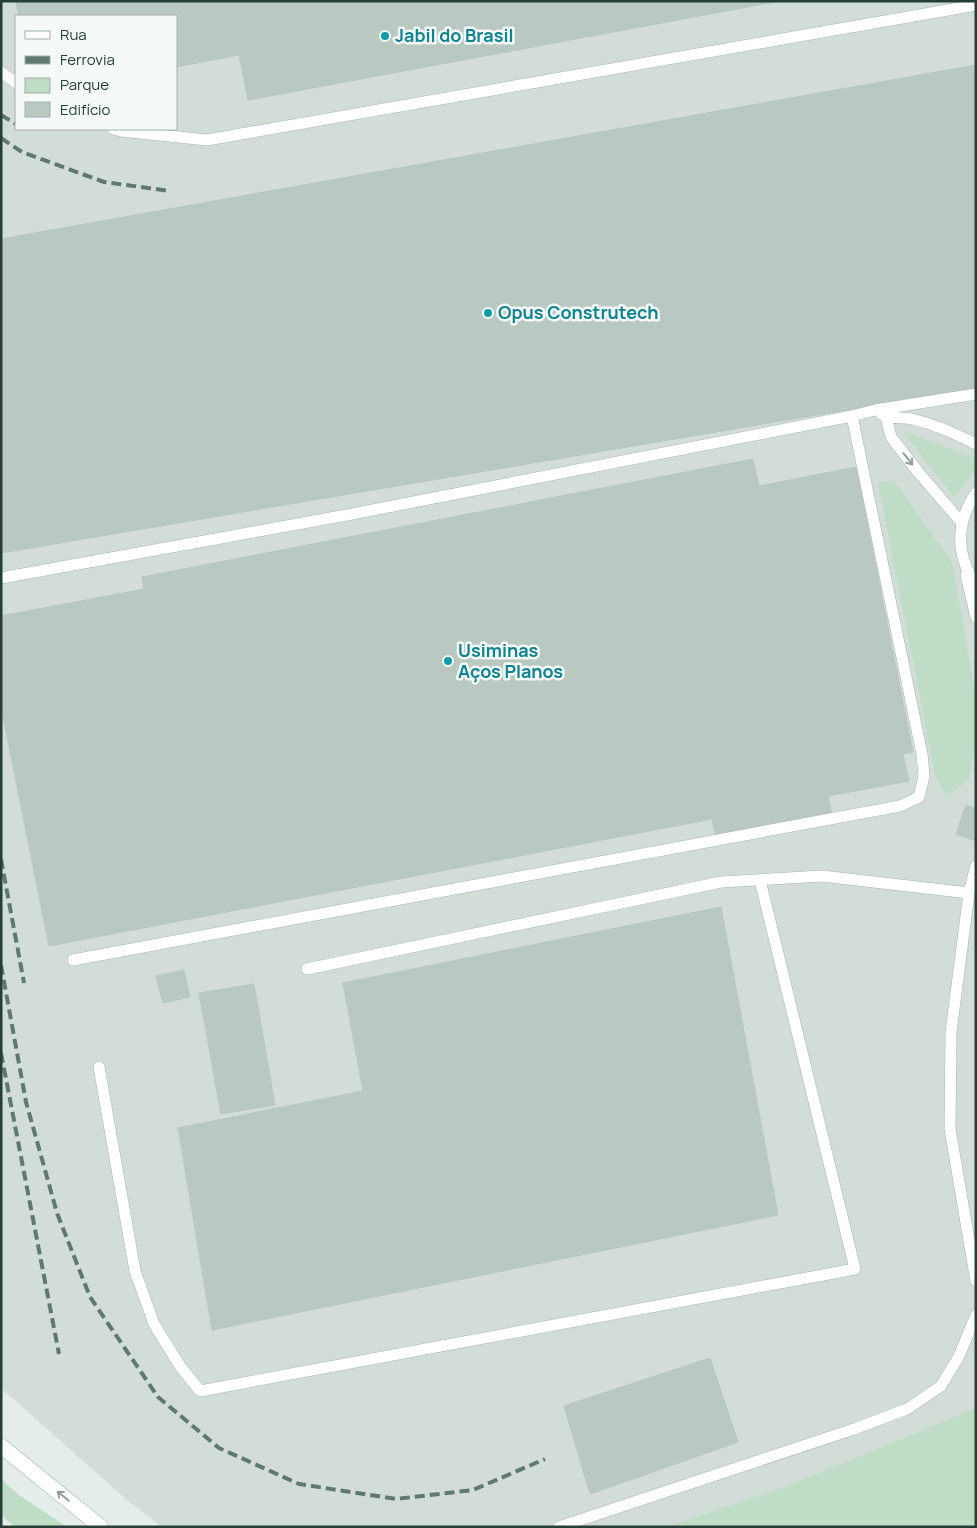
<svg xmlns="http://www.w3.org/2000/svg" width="977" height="1528" font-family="Manrope,sans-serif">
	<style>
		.built { fill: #d3ddd8; fill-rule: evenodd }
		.green { fill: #bfddc6 }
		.building { fill: #bac8c2; stroke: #b7c6c0 }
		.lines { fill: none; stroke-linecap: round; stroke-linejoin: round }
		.service-casing { stroke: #a7b5b0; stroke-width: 12 }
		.secondary-casing { stroke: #a3b8b0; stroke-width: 16 }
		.service { stroke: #fff; stroke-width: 11 }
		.secondary { stroke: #fff; stroke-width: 15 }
		.rail { stroke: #5f7971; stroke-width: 4; stroke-dasharray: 10 5; stroke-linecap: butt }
		.oneway { stroke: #929e9a }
		.culture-dot { fill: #0f9aa8; stroke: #f5f9f7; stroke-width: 2 }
		.labels { text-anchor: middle; stroke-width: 5; stroke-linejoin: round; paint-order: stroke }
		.culture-label { font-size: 18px; font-weight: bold; fill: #0d838f; stroke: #f5f9f7; text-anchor: start }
	</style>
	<rect width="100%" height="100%" fill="#e4ede9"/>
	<path class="built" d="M 1,1 L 976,1 L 976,1527 L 162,1527 L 128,1501 L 1,1388 ZM 16,16 L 176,16 L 176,129 L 16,129 Z"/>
	<path class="green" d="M 902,431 L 976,458 L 976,470 L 954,497 Z
		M 894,481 L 952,562 L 976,697 L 976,745 L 968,781 L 946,796 L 935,775 L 878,482 Z
		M 976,1404 L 976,1526 L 667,1527 L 790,1485 L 974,1409 Z
		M 1,1479 L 19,1495 L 67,1527 L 15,1527 L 1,1515 Z"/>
	<path class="building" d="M 16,1 L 780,1 L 248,100 L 239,55 L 176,67 L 176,16 L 19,16 Z
		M 976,65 L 976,388 L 1,553 L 1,239 Z
		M 753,459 L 759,486 L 856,467 L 913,752 L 903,754 L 909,781 L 828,796 L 832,816 L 716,837 L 712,819 L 49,946 L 1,706 L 1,616 L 144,589 L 142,577 Z
		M 966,805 L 976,809 L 976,841 L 956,834 Z
		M 721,907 L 778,1215 L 212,1330 L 178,1128 L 363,1091 L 343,983 Z
		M 184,970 L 190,997 L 163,1003 L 156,976 Z
		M 254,984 L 275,1105 L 221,1114 L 199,993 Z
		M 710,1358 L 738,1442 L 590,1494 L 564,1406 Z"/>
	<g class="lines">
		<g class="service-casing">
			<path id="service" d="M 1,72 L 16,83
				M 113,129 L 121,131 L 207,140 L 976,5
				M 881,414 C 890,420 902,416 912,419 C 934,424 956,434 976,444
				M 886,417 L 891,437 L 919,473 L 962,523
				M 976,493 C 955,523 956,556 976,585
				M 966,575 L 976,617
				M 1,578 L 347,515 L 852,416 L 875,410 L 976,394
				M 976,866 L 969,893 L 951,1032 L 950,1129 L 976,1281
				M 73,960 L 900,806 L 919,797 L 924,776 L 922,754 L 852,416
				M 307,969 L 721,882 L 822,876 L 969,893
				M 99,1067 L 135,1271 L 154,1324 L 180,1366 L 200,1391 L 855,1269 L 760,880
				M 559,1527 L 854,1429 L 907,1409 L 941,1386 L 959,1356 L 976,1315"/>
		</g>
		<g class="secondary-casing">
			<path id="secondary" d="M 1,1446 L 101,1527"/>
		</g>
		<use href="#service" class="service"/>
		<use href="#secondary" class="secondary"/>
		<path class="rail" d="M 1,115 L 16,124
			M 1,138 L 22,152 L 104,182 L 170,191
			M 1,859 L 24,983
			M 1,965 L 26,1102 L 57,1213 L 90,1297 L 158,1397 L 219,1448 L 299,1484 L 396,1499 L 473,1490 L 545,1459
			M 1,1053 L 59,1354"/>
	</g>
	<defs><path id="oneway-shaft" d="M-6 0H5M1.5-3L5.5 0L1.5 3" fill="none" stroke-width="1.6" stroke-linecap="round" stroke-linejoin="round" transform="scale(1.25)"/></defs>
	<g class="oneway">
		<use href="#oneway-shaft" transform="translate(908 459) rotate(52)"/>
		<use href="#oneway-shaft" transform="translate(63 1496) rotate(-141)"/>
	</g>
	<g class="culture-dot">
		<circle cx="385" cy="36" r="5"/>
		<circle cx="488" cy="313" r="5"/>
		<circle cx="448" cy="661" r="5"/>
	</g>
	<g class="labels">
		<g class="culture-label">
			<text x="395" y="42">Jabil do Brasil</text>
			<text x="498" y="319">Opus Construtech</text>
			<text x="458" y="657">Usiminas<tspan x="458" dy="21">Aços Planos</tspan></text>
		</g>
	</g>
	<rect width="977" height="1528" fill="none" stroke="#253e36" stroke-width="5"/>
	<rect x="15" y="15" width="162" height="115" fill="#f5f9f7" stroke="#a2aeaa"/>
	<rect x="25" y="31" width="25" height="8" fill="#ffffff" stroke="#a2aeaa"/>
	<text x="60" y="40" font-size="15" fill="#253e36">Rua</text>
	<rect x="25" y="56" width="25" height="8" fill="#5f7971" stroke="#a2aeaa"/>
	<text x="60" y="65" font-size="15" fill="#253e36">Ferrovia</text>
	<rect x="25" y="78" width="25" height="15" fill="#bfddc6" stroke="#a2aeaa"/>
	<text x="60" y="90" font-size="15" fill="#253e36">Parque</text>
	<rect x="25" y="102" width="25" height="15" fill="#bac8c2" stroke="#a2aeaa"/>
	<text x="60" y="115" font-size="15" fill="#253e36">Edifício</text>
</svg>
